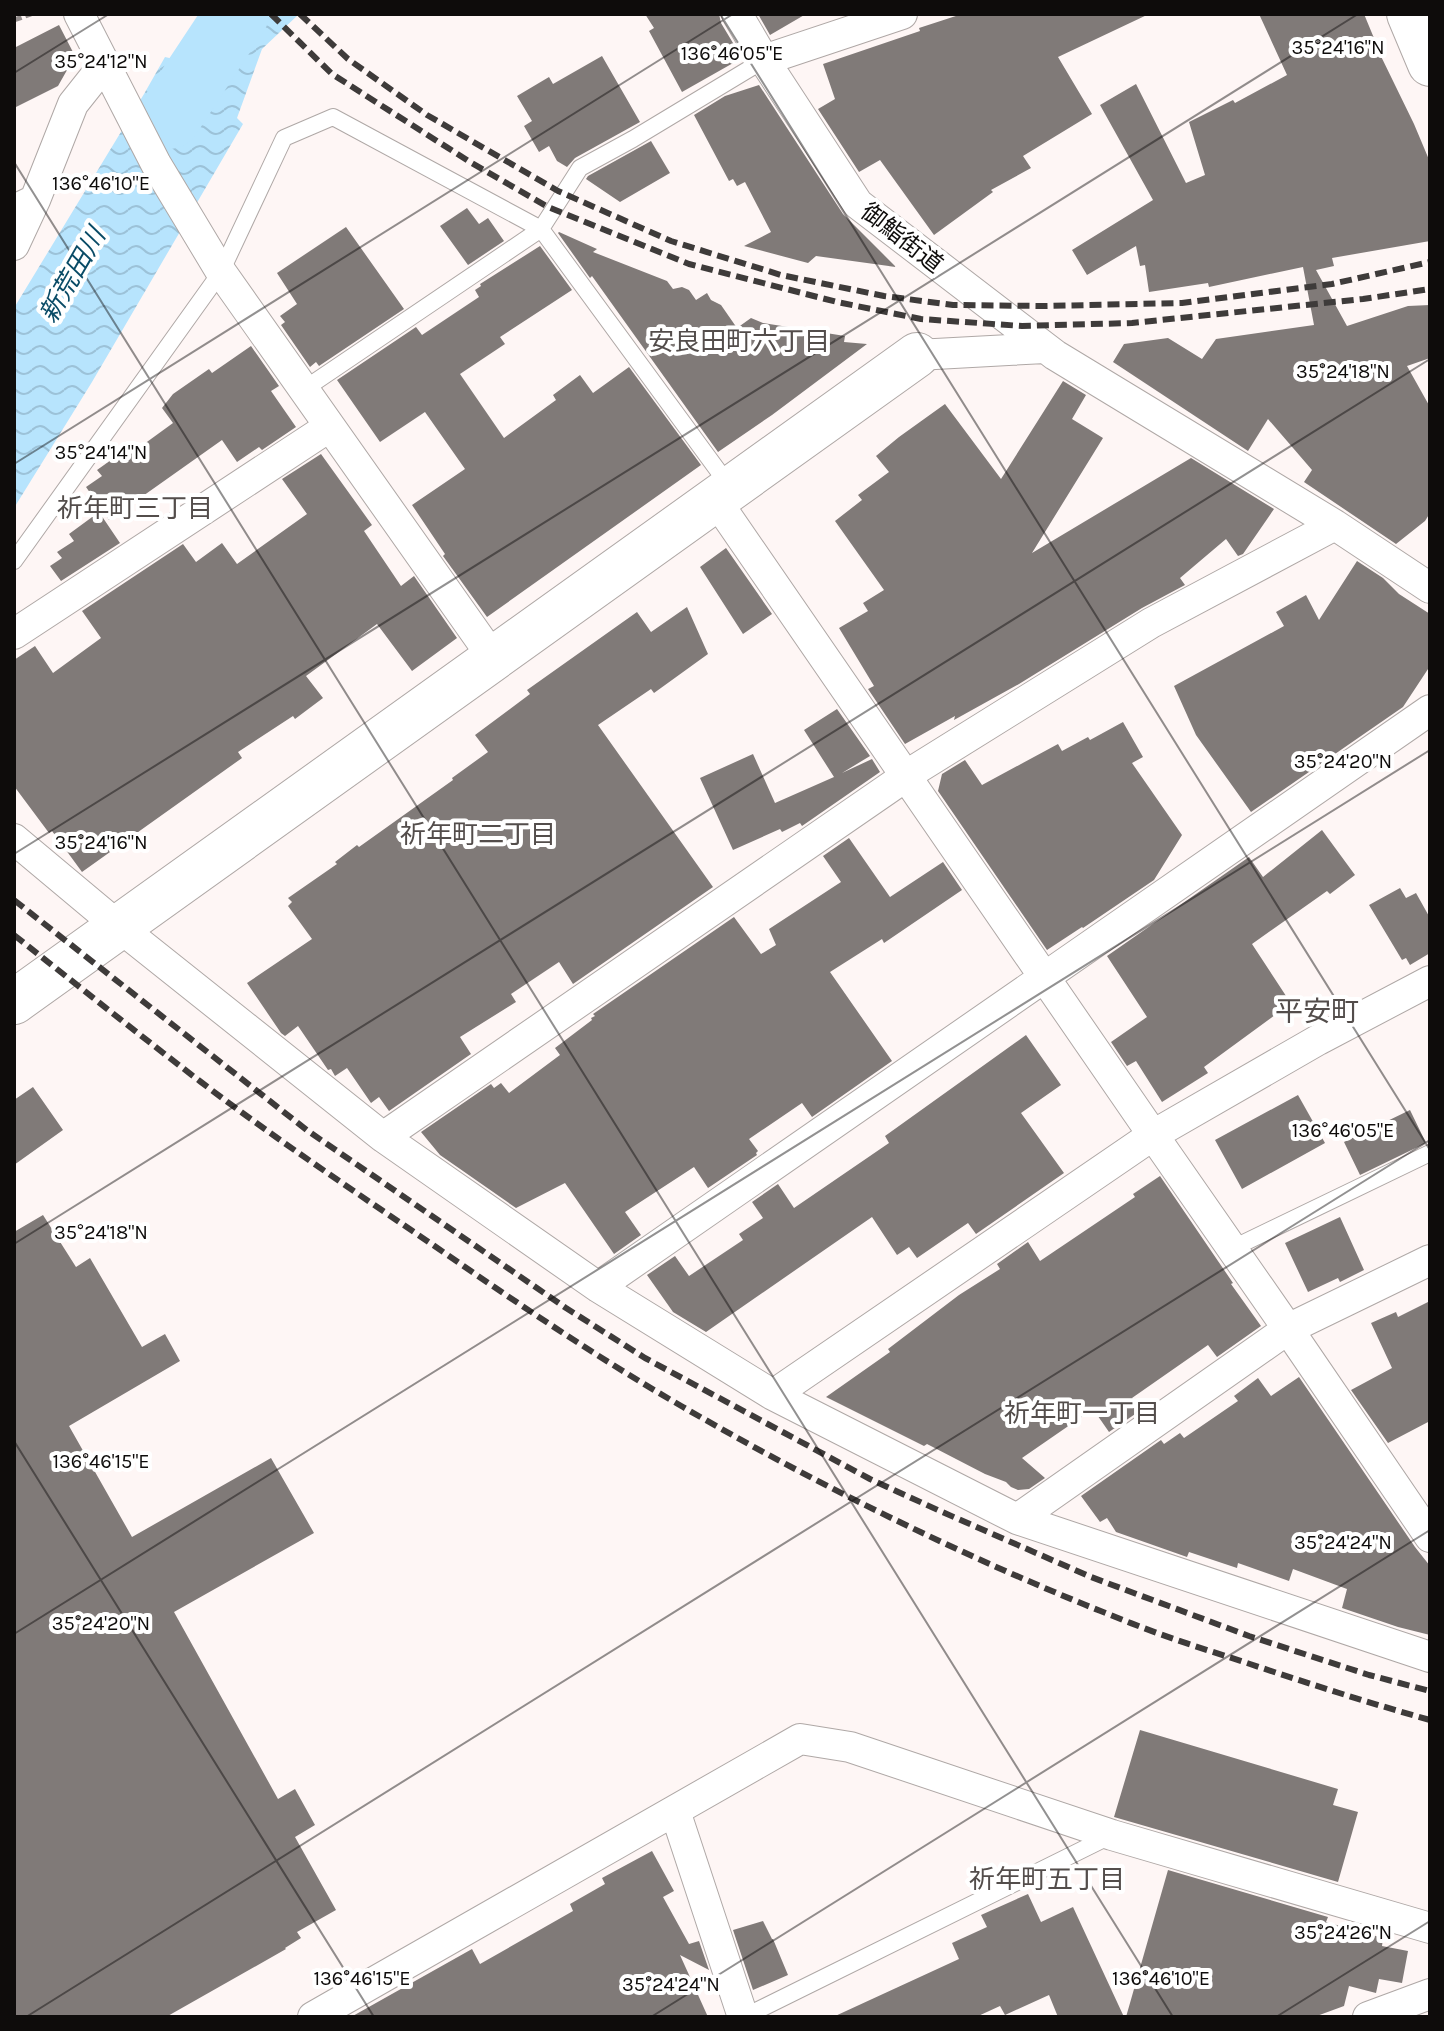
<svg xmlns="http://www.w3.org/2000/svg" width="1444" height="2031" font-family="Karla,'Noto Sans JP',sans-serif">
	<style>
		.water { fill: url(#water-waves) }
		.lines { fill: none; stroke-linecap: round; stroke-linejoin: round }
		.river { stroke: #b7e4fd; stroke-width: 64 }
		.building { fill: #807a78 }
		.lane-casing { stroke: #afa8a6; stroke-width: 18 }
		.street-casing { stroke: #afa8a6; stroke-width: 32 }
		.secondary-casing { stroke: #afa8a6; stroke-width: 46 }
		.primary-casing { stroke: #afa8a6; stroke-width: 46 }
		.path { stroke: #948e8d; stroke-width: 5; stroke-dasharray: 8 4; stroke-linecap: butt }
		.lane { stroke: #fff; stroke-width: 16 }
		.street { stroke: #fff; stroke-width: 30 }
		.secondary { stroke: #fff; stroke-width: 44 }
		.primary { stroke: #fff; stroke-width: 44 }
		.rail { stroke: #3e3b3a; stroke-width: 6; stroke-dasharray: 12 6; stroke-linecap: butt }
		.ticks { fill: none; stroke: #0e0c0b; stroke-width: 2; stroke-opacity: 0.45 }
		.labels { text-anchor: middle; stroke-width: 8; stroke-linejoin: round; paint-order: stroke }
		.street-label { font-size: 24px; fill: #0e0c0b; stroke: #fff }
		.water-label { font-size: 26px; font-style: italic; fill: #094b66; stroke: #fff }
		.neighbourhood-label { font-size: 26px; fill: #534d4b; stroke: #fff }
		.quarter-label { font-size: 28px; fill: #534d4b; stroke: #fff }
		.ticks-label { font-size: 20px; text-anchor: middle; fill: #0e0c0b; stroke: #fff; stroke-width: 8; stroke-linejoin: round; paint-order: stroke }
	</style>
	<defs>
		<pattern id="water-waves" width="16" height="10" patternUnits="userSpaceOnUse" patternTransform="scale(2)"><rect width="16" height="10" fill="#b7e4fd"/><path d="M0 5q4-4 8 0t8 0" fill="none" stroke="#9cc2d8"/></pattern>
	</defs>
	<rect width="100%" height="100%" fill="#fef6f5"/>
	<path class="water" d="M 264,14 L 299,14 L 262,49 L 237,118 L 243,124 L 92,382 L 14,508 L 14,308 L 144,94 L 165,57 L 178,60 L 249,31 Z"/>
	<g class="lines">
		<path class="river" d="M 169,117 L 237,14"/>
	</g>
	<path class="building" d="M 645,14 L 719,14 L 721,23 L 742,58 L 682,92 L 649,31 L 654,28 Z
		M 758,14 L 806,14 L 770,35 Z
		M 962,14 L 1149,14 L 1058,57 L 1092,114 L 1023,156 L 1031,168 L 991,190 L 993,192 L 934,235 L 880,160 L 859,172 L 818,109 L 835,99 L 823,64 L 920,31 L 919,28 Z
		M 1259,14 L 1364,14 L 1376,43 L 1375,44 L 1414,124 L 1430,162 L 1430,241 L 1332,258 L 1334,266 L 1316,270 L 1347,326 L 1408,306 L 1430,305 L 1430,358 L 1407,366 L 1430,407 L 1430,513 L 1425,521 L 1396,544 L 1304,482 L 1312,470 L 1268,419 L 1248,451 L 1113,362 L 1124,344 L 1168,338 L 1202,359 L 1216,339 L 1314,325 L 1303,267 L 1209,287 L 1208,283 L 1149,292 L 1145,265 L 1140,266 L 1136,246 L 1087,275 L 1072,250 L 1153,200 L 1100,105 L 1136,84 L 1186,183 L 1205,175 L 1189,122 L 1233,100 L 1235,103 L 1287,75 Z
		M 59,25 L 75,56 L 58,86 L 14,108 L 14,48 Z
		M 602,56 L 640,122 L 575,158 L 567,167 L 557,161 L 549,146 L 539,152 L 524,126 L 532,121 L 517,96 L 549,77 L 553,84 Z
		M 759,85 L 843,214 L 896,267 L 816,256 L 808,263 L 744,246 L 771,232 L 745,182 L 737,186 L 733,179 L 729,181 L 694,115 L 725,96 Z
		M 651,141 L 670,173 L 620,202 L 586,179 L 588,176 Z
		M 467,208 L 479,224 L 488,218 L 504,241 L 468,265 L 440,226 Z
		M 346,227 L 404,309 L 319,366 L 316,362 L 310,367 L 281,325 L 285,322 L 280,316 L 297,304 L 277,273 Z
		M 559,232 L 597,249 L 593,252 L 667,281 L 673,289 L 682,287 L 689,290 L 696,300 L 707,293 L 711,300 L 721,305 L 737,328 L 751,318 L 763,323 L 845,336 L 844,342 L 867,344 L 772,415 L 718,452 L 592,276 L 590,278 L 558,233 Z
		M 540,246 L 572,290 L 500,337 L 505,344 L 460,374 L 504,438 L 556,400 L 553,395 L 580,375 L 593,393 L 629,367 L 701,465 L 487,617 L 443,556 L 445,554 L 412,505 L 465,469 L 425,412 L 380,442 L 337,380 L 416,327 L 422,335 L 479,297 L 475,290 L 481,286 L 480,284 Z
		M 251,346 L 279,386 L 271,391 L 296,427 L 262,450 L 259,447 L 237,462 L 222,440 L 109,520 L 86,487 L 102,476 L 97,470 L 125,450 L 129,455 L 173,423 L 162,408 L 173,394 L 209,369 L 212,373 Z
		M 1063,381 L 1086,395 L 1072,419 L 1103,438 L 1032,553 L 1191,458 L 1274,509 L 1243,554 L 1238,556 L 1226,539 L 1180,578 L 1185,585 L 1142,608 L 1019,684 L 954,720 L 955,716 L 905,744 L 868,689 L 874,686 L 839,628 L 868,611 L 863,603 L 884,590 L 835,521 L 862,500 L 858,495 L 889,472 L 876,456 L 899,437 L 945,404 L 1001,479 Z
		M 321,454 L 372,525 L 364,531 L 401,586 L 414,576 L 457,638 L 412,671 L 377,624 L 306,676 L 323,698 L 295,719 L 293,716 L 238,752 L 242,758 L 82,872 L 52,831 L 49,833 L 14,786 L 14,660 L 35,646 L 53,673 L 101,638 L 82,611 L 183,544 L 196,562 L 222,543 L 237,564 L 307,514 L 282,479 Z
		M 99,512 L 120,543 L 61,581 L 50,566 L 62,558 L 57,552 L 74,541 L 69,534 Z
		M 726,548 L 772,614 L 743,634 L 700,567 Z
		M 1357,561 L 1383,578 L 1399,594 L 1430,614 L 1430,666 L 1403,707 L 1251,812 L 1196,735 L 1174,686 L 1284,626 L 1276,612 L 1306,595 L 1319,620 Z
		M 687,607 L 708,654 L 654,693 L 651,689 L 598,725 L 713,887 L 573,984 L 559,962 L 511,994 L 516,1002 L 460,1037 L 471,1054 L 389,1111 L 379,1097 L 371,1103 L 347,1068 L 335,1076 L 331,1069 L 328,1070 L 298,1026 L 285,1036 L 281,1033 L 247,983 L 312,939 L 288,906 L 292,902 L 288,898 L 337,864 L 335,862 L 357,845 L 359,847 L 453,780 L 452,778 L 488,752 L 475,735 L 530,694 L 527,690 L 637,612 L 651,632 Z
		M 837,709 L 870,756 L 842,773 L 872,759 L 880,772 L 802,826 L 800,823 L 782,832 L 780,829 L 733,850 L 700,778 L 753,754 L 775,803 L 834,777 L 804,730 Z
		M 1123,722 L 1143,757 L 1132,763 L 1182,835 L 1154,880 L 1083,928 L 1082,927 L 1047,950 L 938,791 L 942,774 L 965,760 L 982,785 L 1058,744 L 1062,751 L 1088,737 L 1090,740 Z
		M 1322,830 L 1355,875 L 1330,894 L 1327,891 L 1252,944 L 1290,1002 L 1274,1013 L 1275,1015 L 1204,1067 L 1208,1073 L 1162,1102 L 1136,1061 L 1127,1066 L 1111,1042 L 1147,1017 L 1107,956 L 1249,857 L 1263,877 Z
		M 849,838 L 890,897 L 943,862 L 962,890 L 884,943 L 882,939 L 830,972 L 892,1061 L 812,1117 L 802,1103 L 749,1139 L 758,1151 L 756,1153 L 757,1155 L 708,1188 L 694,1167 L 625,1212 L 641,1235 L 614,1254 L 565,1183 L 516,1208 L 440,1155 L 421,1132 L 491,1084 L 494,1088 L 501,1083 L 509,1093 L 560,1055 L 555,1048 L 592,1020 L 591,1018 L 595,1016 L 593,1014 L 734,917 L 761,954 L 776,945 L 769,929 L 841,882 L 823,856 Z
		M 1400,888 L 1406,898 L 1416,893 L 1430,918 L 1430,953 L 1410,965 L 1406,958 L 1402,960 L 1369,905 Z
		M 1026,1035 L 1061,1085 L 1021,1113 L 1064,1173 L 976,1234 L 968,1223 L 917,1258 L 909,1247 L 897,1255 L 872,1217 L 706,1332 L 673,1312 L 647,1275 L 675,1256 L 689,1276 L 743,1240 L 739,1234 L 763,1218 L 752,1202 L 778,1184 L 794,1208 L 889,1143 L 885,1136 Z
		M 33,1087 L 63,1130 L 14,1165 L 14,1100 Z
		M 1298,1095 L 1325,1143 L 1242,1189 L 1215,1140 Z
		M 1410,1110 L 1426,1143 L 1360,1175 L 1344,1142 Z
		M 1160,1176 L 1233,1283 L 1231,1284 L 1261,1326 L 1217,1357 L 1208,1345 L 1132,1398 L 1141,1410 L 1109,1432 L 1093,1409 L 1022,1458 L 1045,1478 L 1029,1489 L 1018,1490 L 1011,1487 L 1006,1482 L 985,1474 L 927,1444 L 924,1446 L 826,1397 L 890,1352 L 888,1349 L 959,1295 L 1000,1269 L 997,1264 L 1028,1242 L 1040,1261 L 1135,1197 L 1133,1194 Z
		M 43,1215 L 76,1267 L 90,1258 L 142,1347 L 165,1334 L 180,1361 L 69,1426 L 132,1537 L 271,1458 L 314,1533 L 174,1612 L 278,1799 L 295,1789 L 315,1825 L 295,1837 L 336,1910 L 297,1932 L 301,1938 L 285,1948 L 286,1949 L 166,2017 L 14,2017 L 14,1232 Z
		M 1340,1217 L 1364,1270 L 1340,1282 L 1338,1278 L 1308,1292 L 1285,1243 Z
		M 1430,1301 L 1430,1421 L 1388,1443 L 1351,1390 L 1392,1368 L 1371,1323 L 1396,1312 L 1398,1317 Z
		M 1299,1377 L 1415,1547 L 1430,1566 L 1430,1635 L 1398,1627 L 1342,1608 L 1347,1589 L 1293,1569 L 1289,1581 L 1238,1563 L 1237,1568 L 1189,1552 L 1187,1557 L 1116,1532 L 1107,1518 L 1100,1522 L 1081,1496 L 1161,1440 L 1164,1444 L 1180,1433 L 1184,1438 L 1238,1401 L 1234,1396 L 1258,1378 L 1271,1396 Z
		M 1140,1730 L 1338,1789 L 1333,1805 L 1358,1812 L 1338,1882 L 1114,1817 Z
		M 652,1851 L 674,1891 L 663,1897 L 689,1944 L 699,1941 L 709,1970 L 680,1955 L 708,2017 L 351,2017 L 472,1949 L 480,1964 L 573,1911 L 570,1904 L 605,1884 L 602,1878 Z
		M 1168,1870 L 1328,1917 L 1326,1922 L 1383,1938 L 1382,1946 L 1408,1951 L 1402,1983 L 1379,1979 L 1376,1993 L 1349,1986 L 1344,2006 L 1314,2017 L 1126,2017 Z
		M 1028,1894 L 1041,1922 L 1073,1907 L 1124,2017 L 1058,2017 L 1049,1995 L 1005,2015 L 1000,2006 L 976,2017 L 833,2017 L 959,1959 L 952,1943 L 987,1927 L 981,1915 Z
		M 763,1921 L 772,1939 L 773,1939 L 788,1975 L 753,1990 L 733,1930 Z"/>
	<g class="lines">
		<g class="lane-casing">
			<path id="lane" d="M 303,390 L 541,229 L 580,168 L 633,139 L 764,60
				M 14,561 L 221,272 L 284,138 L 333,117 L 541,229 L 730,487
				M 1231,1249 L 1430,1153
				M 744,2017 L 1112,1835"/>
		</g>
		<g class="street-casing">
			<path id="street" d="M 79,14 L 156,164 L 221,272 L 494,659
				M 737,14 L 764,60 L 858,204 L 1055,355 L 1335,525 L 1430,588
				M 764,60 L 902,14
				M 14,210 L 35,200 L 73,104 L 104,65
				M 14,245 L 35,200
				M 917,355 L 1045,348
				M 715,499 L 1153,1135 L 1288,1329 L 1430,1537
				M 14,634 L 329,427
				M 14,839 L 118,926 L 383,1137 L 598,1287 L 773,1395 L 1017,1519 L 1430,1657
				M 383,1137 L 918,768 L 1151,623 L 1335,525
				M 598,1287 L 1430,710
				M 773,1395 L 1153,1135 L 1318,1040 L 1430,981
				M 1017,1519 L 1288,1329 L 1430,1260
				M 675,1811 L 743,2017
				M 313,2017 L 800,1739 L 850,1747 L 1112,1835 L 1430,1928
				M 1368,2017 L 1430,1994"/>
		</g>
		<g class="secondary-casing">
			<path id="secondary" d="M 14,1002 L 917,355"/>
		</g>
		<g class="primary-casing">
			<path id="primary" d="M 1409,14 L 1430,64"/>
		</g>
		<path class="path" d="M 14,20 L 31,14"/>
		<use href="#lane" class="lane"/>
		<use href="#street" class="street"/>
		<use href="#secondary" class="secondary"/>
		<use href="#primary" class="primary"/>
		<path class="rail" d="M 271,14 L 332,74 L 470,162 L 548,207 L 689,264 L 837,302 L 921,319 L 1022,326 L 1132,323 L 1363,299 L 1430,289
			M 300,14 L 348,59 L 427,115 L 558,191 L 671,241 L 781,275 L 884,296 L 953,305 L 1043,306 L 1182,303 L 1332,284 L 1430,262
			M 14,900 L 308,1131 L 566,1308 L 645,1358 L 870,1479 L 940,1511 L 1091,1577 L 1249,1636 L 1369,1675 L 1430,1691
			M 14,935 C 76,984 138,1034 201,1082 C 277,1140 357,1193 436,1247 C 517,1303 598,1358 683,1407 C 830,1492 983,1566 1141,1627 C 1177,1641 1214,1652 1250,1664 C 1310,1684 1369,1703 1430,1720"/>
	</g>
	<path class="ticks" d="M 720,14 L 1430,1150M 14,73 L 109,14M 14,162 L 1173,2017M 14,464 L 733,14M 14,854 L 1358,14M 14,1244 L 1430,359M 14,1441 L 374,2017M 14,1634 L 1430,750M 26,2017 L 1430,1140M 651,2017 L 1430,1530M 1276,2017 L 1430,1921"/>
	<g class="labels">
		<g class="street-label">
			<text transform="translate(902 238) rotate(38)" y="8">御鮨街道</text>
		</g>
		<g class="water-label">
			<text transform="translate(72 275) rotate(-60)" y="9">新荒田川</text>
		</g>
		<g class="neighbourhood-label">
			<text x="739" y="350">安良田町六丁目</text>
			<text x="135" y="517">祈年町三丁目</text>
			<text x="478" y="843">祈年町二丁目</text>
			<text x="1082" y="1422">祈年町一丁目</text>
			<text x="1047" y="1888">祈年町五丁目</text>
		</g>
		<g class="quarter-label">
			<text x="1317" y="1021">平安町</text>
		</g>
	</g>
	<g class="ticks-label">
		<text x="1338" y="54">35°24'16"N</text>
		<text x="732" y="60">136°46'05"E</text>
		<text x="101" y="68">35°24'12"N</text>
		<text x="101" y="190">136°46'10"E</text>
		<text x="1343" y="378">35°24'18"N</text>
		<text x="101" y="459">35°24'14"N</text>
		<text x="1343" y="768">35°24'20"N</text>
		<text x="101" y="849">35°24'16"N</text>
		<text x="1343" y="1137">136°46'05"E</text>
		<text x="101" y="1239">35°24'18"N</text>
		<text x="101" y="1468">136°46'15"E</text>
		<text x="1343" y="1549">35°24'24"N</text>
		<text x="101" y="1630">35°24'20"N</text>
		<text x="1343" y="1939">35°24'26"N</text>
		<text x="362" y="1985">136°46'15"E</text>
		<text x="1161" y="1985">136°46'10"E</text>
		<text x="671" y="1991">35°24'24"N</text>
	</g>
	<rect width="1444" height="2031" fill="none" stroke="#0e0c0b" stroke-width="32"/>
</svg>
